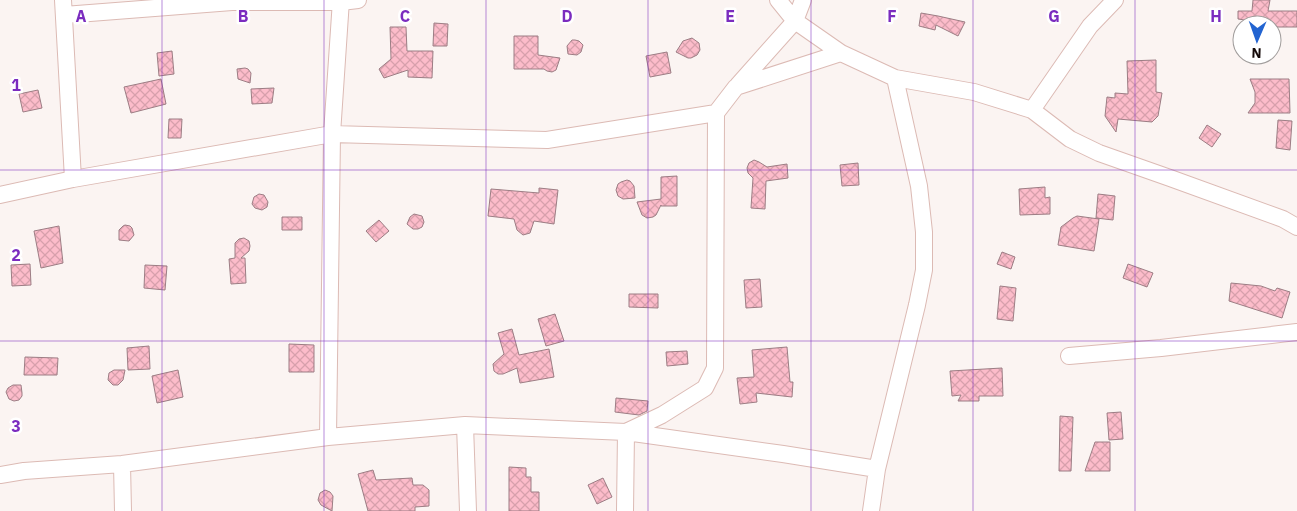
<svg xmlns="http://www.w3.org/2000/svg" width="1297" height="511" font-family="'IBM Plex Sans',sans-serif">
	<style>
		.building { fill: url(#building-cross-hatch); stroke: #9c7d84 }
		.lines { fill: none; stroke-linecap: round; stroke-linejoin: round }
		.street-casing { stroke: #dcbab4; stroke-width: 18 }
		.street { stroke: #fff; stroke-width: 16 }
		.grid { fill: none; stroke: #7b2cbf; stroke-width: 1; stroke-opacity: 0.55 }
		.grid-label { font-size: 16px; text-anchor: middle; font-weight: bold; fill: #7b2cbf; stroke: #fff; stroke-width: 5; stroke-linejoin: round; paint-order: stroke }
	</style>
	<defs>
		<pattern id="building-cross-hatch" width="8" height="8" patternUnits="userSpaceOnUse" patternTransform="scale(1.25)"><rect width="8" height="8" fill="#fcbcca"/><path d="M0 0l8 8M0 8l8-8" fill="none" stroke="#d7a0ac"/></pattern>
	</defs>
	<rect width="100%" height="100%" fill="#fbf4f2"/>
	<path class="building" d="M 1253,0 L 1270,0 L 1268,11 L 1297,11 L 1297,27 L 1272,27 L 1272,24 L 1238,19 L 1238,11 L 1252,11 Z
		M 921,13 L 938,16 L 965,22 L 958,36 L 936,25 L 935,30 L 919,26 Z
		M 434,23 L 448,24 L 447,46 L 433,46 Z
		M 390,27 L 406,27 L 407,51 L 433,51 L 432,78 L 408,77 L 408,70 L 384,78 L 379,69 L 391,59 Z
		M 514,36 L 538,36 L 538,55 L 560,58 L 556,70 L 552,72 L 547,71 L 544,69 L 514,69 Z
		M 692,38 L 699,43 L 700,50 L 697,55 L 691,58 L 688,58 L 676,52 L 683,41 Z
		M 572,40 L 575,40 L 579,41 L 583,45 L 581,52 L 577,55 L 568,54 L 567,46 Z
		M 172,51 L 174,74 L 159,76 L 157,53 Z
		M 667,52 L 671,73 L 650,77 L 646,56 Z
		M 1156,60 L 1156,92 L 1162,93 L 1158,116 L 1152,122 L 1118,119 L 1116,132 L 1105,116 L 1107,97 L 1115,98 L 1115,93 L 1128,94 L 1127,61 Z
		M 245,68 L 248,69 L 251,73 L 250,83 L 238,79 L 237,69 Z
		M 161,79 L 166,104 L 131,113 L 124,87 Z
		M 1250,79 L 1289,79 L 1290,113 L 1248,113 L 1255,103 L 1255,92 Z
		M 274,88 L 272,103 L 252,104 L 251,89 Z
		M 38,90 L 42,108 L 23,112 L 19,94 Z
		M 169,119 L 182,119 L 181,138 L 168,138 Z
		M 1278,120 L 1292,121 L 1290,150 L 1276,148 Z
		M 1207,125 L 1221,134 L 1212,147 L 1199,138 Z
		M 754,160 L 759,162 L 767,167 L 787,164 L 788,178 L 766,181 L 765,209 L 751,208 L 753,178 L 748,173 L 747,168 L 749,163 Z
		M 858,163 L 859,185 L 842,186 L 840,165 Z
		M 677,176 L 677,206 L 661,206 L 661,205 L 656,215 L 653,217 L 647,218 L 642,215 L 637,202 L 661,199 L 661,177 Z
		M 627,180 L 630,181 L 634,186 L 635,198 L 623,199 L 618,196 L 616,190 L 618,184 L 621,182 Z
		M 1045,187 L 1045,198 L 1050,197 L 1050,214 L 1020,215 L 1019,189 Z
		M 539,188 L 558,190 L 554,224 L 534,221 L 530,233 L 523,235 L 517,230 L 514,219 L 488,216 L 491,189 L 539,193 Z
		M 259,194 L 264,195 L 268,202 L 267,207 L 262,210 L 255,208 L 252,204 L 254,197 Z
		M 1098,194 L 1115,196 L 1113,220 L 1096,218 Z
		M 414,214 L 422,216 L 424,222 L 422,227 L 418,229 L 413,229 L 407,224 L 410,217 Z
		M 1077,216 L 1099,219 L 1094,251 L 1058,245 L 1061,227 L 1073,218 Z
		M 282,217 L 302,217 L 302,230 L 282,230 Z
		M 379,220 L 389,231 L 376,242 L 366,231 Z
		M 125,225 L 130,226 L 132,228 L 134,235 L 129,241 L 119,240 L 119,230 L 123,226 Z
		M 59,226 L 63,263 L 41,268 L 34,231 Z
		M 244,238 L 249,241 L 250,246 L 249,251 L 241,258 L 245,258 L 246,283 L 231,284 L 229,259 L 235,258 L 235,243 L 239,239 Z
		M 1002,252 L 1015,257 L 1011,269 L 997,264 Z
		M 30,264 L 31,285 L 12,286 L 11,265 Z
		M 1128,264 L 1153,273 L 1147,287 L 1123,278 Z
		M 145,265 L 167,266 L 165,290 L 144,288 Z
		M 760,279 L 762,307 L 746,308 L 744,280 Z
		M 1231,283 L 1261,286 L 1275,291 L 1277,288 L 1290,292 L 1282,318 L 1229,301 Z
		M 1000,286 L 1016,288 L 1013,321 L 997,319 Z
		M 629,294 L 658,294 L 658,308 L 629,307 Z
		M 555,314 L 564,341 L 546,346 L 538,319 Z
		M 512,329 L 519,355 L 549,349 L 554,377 L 520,383 L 517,368 L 503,374 L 498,374 L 494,371 L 493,364 L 504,354 L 498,333 Z
		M 289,344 L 314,345 L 314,372 L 289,372 Z
		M 149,346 L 150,369 L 128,370 L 127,348 Z
		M 787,347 L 790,382 L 793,382 L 792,397 L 756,393 L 757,402 L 740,404 L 737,378 L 754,377 L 752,350 Z
		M 687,351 L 688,364 L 667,366 L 666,352 Z
		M 25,357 L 58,358 L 57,375 L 24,375 Z
		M 1002,368 L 1003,396 L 979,396 L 979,401 L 958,401 L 961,395 L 952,396 L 950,371 Z
		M 114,370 L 125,370 L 123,380 L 118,385 L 113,385 L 108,380 L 109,373 Z
		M 178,370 L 183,397 L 157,403 L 152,376 Z
		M 13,385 L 21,385 L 22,393 L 22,396 L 19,400 L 14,401 L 9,399 L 6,392 L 8,388 Z
		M 616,398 L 648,401 L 647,411 L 639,415 L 615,412 Z
		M 1121,412 L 1123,439 L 1109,440 L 1107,413 Z
		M 1060,416 L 1073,417 L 1071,471 L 1059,471 Z
		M 1095,442 L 1110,442 L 1110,471 L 1085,471 Z
		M 509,467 L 526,468 L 526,477 L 531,477 L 531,492 L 539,492 L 539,511 L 509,511 Z
		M 373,470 L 376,480 L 412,478 L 413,485 L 423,485 L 429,490 L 429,506 L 415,507 L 415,511 L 368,511 L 358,474 Z
		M 603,478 L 612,497 L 597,504 L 588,485 Z
		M 325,490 L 330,492 L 333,496 L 332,511 L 321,505 L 318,500 L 320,493 Z"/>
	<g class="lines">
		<g class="street-casing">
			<path id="street" d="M 63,0 L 73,179
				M 778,0 L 795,21 L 841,53 L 895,78 L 974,92 L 1032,110 L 1070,139 L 1099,153 L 1170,178 L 1283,219 L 1297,227
				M 64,15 L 232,2 L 341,2 L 358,0
				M 738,85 L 795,21 L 803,0
				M 1032,110 L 1090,26 L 1115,0
				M 0,195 L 73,179 L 332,134 L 547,140 L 716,113
				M 1069,356 L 1161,348 L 1297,332
				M 465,425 L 468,511
				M 328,437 L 332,134 L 341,0
				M 122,464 L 123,511
				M 0,475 L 24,471 L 122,464 L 328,437 L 465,425 L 626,432 L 783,454 L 877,469
				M 625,511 L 626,432 L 662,415 L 705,388 L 715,368 L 716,113 L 736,87 L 841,53
				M 871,511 L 877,469 L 917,305 L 924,270 L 924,232 L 919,186 L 895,78"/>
		</g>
		<use href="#street" class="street"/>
	</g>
	<path class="grid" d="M 162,0 L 162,511M 324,0 L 324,511M 486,0 L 486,511M 648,0 L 648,511M 811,0 L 811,511M 973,0 L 973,511M 1135,0 L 1135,511M 0,170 L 1297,170M 0,341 L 1297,341"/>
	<g class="grid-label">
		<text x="81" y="22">A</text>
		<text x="243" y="22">B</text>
		<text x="405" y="22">C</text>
		<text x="567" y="22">D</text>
		<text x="730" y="22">E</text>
		<text x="892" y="22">F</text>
		<text x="1054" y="22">G</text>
		<text x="1216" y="22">H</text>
		<text x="16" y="91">1</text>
		<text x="16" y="261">2</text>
		<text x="16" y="432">3</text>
	</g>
	<g transform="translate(1257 40) rotate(182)"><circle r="24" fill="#ffffff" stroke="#a19d9c"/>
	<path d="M0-4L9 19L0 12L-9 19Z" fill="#2364d1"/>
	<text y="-8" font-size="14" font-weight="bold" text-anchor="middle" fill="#140908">N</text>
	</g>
</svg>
